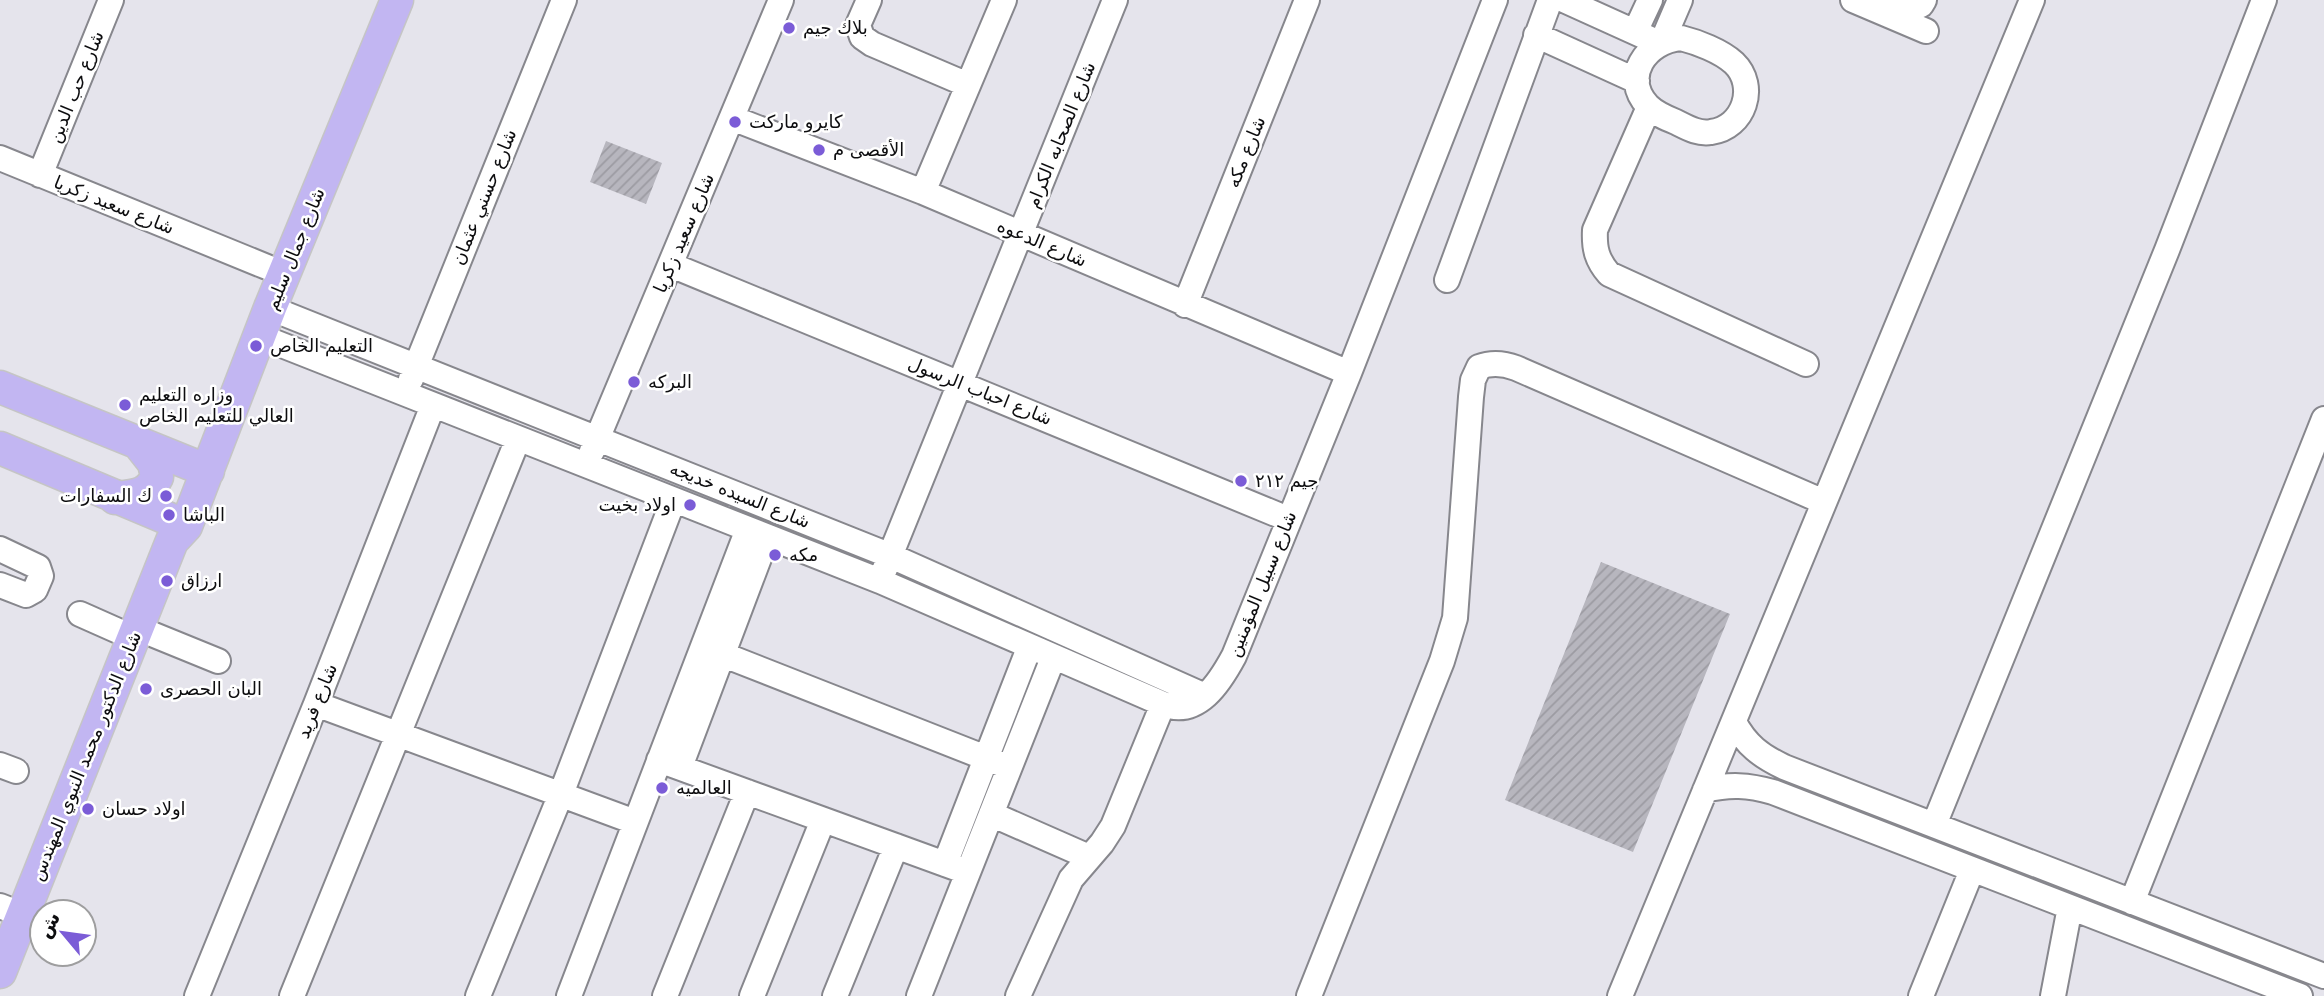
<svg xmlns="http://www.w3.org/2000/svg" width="2324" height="996" font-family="'DejaVu Sans',Cairo,sans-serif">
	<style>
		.building { fill: url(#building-hatch) }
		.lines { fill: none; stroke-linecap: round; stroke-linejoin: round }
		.minor-casing { stroke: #87878d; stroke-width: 28 }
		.major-casing { stroke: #c5c5c5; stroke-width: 35 }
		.minor { stroke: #fff; stroke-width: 24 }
		.major { stroke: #c2b6f2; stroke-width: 32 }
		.poi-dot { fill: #7b5cd7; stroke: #fff; stroke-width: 2.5 }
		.labels { text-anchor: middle; stroke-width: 5; stroke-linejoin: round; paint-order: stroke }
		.poi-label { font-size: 18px; fill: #0d0d0f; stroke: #fff; text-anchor: start }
		.street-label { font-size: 18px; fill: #0d0d0f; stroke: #fff }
	</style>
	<defs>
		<pattern id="building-hatch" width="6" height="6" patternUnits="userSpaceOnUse" patternTransform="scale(1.75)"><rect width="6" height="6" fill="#b7b6be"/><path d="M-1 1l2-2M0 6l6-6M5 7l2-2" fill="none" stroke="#9c9ba2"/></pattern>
	</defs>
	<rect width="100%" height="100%" fill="#e5e4ec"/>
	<path class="building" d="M 606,141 L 662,163 L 646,204 L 590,182 Z
		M 1601,562 L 1730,614 L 1633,852 L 1505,800 Z"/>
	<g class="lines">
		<g class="minor-casing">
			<path id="minor" d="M 869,0 L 858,25 L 862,37 L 872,44 L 968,85
				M 1564,0 L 1659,43
				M 1853,0 L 1926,31
				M 1892,0 L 1914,8 L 1921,5 L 1924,0
				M 1635,32 L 1650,0
				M 1536,35 L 1637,81
				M 1681,38 C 1697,42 1721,51 1734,63 C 1758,86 1744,128 1711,132 C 1698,134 1688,128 1676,122 C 1666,118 1656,114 1648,106 C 1621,77 1646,41 1681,38 Z
				M 1662,42 L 1680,0
				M 1649,107 L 1595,230 C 1594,249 1597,260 1609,274 L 1806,364
				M 732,118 L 923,192 L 1349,373
				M 0,158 L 267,267
				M 40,175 L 111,0
				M 923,192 L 1004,0
				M 671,265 L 1288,519
				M 1447,280 L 1550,0
				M 1185,305 L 1307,0
				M 270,308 L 891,556 L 1205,696
				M 259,336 L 880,581 L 1163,704
				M 411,379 L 564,0
				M 592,451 L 781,0
				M 0,549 L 38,567 L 41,576 L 35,590 L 26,595 L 0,585
				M 884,571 L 1115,0
				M 80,614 L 134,638
				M 137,628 L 218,661
				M 724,655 L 1009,767
				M 316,704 L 635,822
				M 1734,722 C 1746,745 1761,756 1784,767 L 2324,976
				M 659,760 L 967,872
				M 0,765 L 16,771
				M 680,767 L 767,537
				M 1705,790 C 1730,784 1748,785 1773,792 L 2300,996
				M 991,814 L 1089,857
				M 1934,825 L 2167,250 L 2264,0
				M 945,864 L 1029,648
				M 2132,902 L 2324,419
				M 0,906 L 23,915
				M 197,996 L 316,704 L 433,405
				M 292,996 L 518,439
				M 478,996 L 561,794 L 673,501
				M 569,996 L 748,529
				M 665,996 L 747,792
				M 752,996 L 823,820
				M 835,996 L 896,846
				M 919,996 L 1053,658
				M 1018,996 L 1071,879 L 1102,843 L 1113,826 L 1163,704 C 1198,718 1220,682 1234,656 L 1349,373 L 1495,0
				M 1309,996 L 1442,661 L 1455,618 L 1471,397 L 1473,380 L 1479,367 C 1492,362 1503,363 1516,368 L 1824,502
				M 1620,996 L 2032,0
				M 1921,996 L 1972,870
				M 2053,996 L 2070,907"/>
		</g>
		<g class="major-casing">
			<path id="major" d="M 0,387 L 208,471
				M 0,448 L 186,526
				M 115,498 C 134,496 148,496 157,477 L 154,463 L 139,444
				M 0,972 L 172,541 L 186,526 L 270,308 L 397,0"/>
		</g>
		<use href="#minor" class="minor"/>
		<use href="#major" class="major"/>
	</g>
	<g class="poi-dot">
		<circle cx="789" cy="28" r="7"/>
		<circle cx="735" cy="122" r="7"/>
		<circle cx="819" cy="150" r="7"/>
		<circle cx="256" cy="346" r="7"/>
		<circle cx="634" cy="382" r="7"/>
		<circle cx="125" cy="405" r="7"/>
		<circle cx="1241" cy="481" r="7"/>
		<circle cx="166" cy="496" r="7"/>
		<circle cx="690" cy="505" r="7"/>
		<circle cx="169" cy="515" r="7"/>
		<circle cx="775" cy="555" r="7"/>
		<circle cx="167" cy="581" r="7"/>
		<circle cx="146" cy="689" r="7"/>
		<circle cx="662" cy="788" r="7"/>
		<circle cx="88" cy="809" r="7"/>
	</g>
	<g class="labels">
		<g class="poi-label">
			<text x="803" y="34">بلاك جيم</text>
			<text x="749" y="128">كايرو ماركت</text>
			<text x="833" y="156">الأقصى م</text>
			<text x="270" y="352">التعليم الخاص</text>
			<text x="648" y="388">البركه</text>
			<text x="139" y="401">وزاره التعليم<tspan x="139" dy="21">العالي للتعليم الخاص</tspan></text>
			<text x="1255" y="487">جيم ٢١٢</text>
			<text x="152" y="502" text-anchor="end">ك السفارات</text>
			<text x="676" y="511" text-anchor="end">اولاد بخيت</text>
			<text x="183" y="521">الباشا</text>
			<text x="789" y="561">مكه</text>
			<text x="181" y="587">ارزاق</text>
			<text x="160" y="695">البان الحصرى</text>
			<text x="676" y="794">العالميه</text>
			<text x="102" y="815">اولاد حسان</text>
		</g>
		<g class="street-label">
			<text transform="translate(76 87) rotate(-68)" y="6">شارع حب الدين</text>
			<text transform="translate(1061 135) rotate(-68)" y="6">شارع الصحابه الكرام</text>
			<text transform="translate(1246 152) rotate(-68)" y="6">شارع مكه</text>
			<text transform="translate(484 197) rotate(-68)" y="6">شارع حسني عثمان</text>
			<text transform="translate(114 205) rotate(22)" y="6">شارع سعيد زكريا</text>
			<text transform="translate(684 233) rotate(-67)" y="6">شارع سعيد زكريا</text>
			<text transform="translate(1042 243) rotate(23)" y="6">شارع الدعوه</text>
			<text transform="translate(295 249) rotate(-68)" y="6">شارع جمال سليم</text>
			<text transform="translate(980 391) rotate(22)" y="6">شارع احباب الرسول</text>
			<text transform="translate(740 495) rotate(22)" y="6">شارع السيده خديجه</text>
			<text transform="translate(1262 584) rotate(-68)" y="6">شارع سبيل المؤمنين</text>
			<text transform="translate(317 701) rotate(-68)" y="6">شارع فريد</text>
			<text transform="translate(86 756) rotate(-68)" y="6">شارع الدكتور محمد النبوي المهندس</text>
		</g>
	</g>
	<g transform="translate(63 933) rotate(299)"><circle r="33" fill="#ffffff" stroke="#9e9e9f" stroke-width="2"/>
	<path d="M0-5L12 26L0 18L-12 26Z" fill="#7b5cd7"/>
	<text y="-10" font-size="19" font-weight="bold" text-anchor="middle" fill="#0d0d0f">ش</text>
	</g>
</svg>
